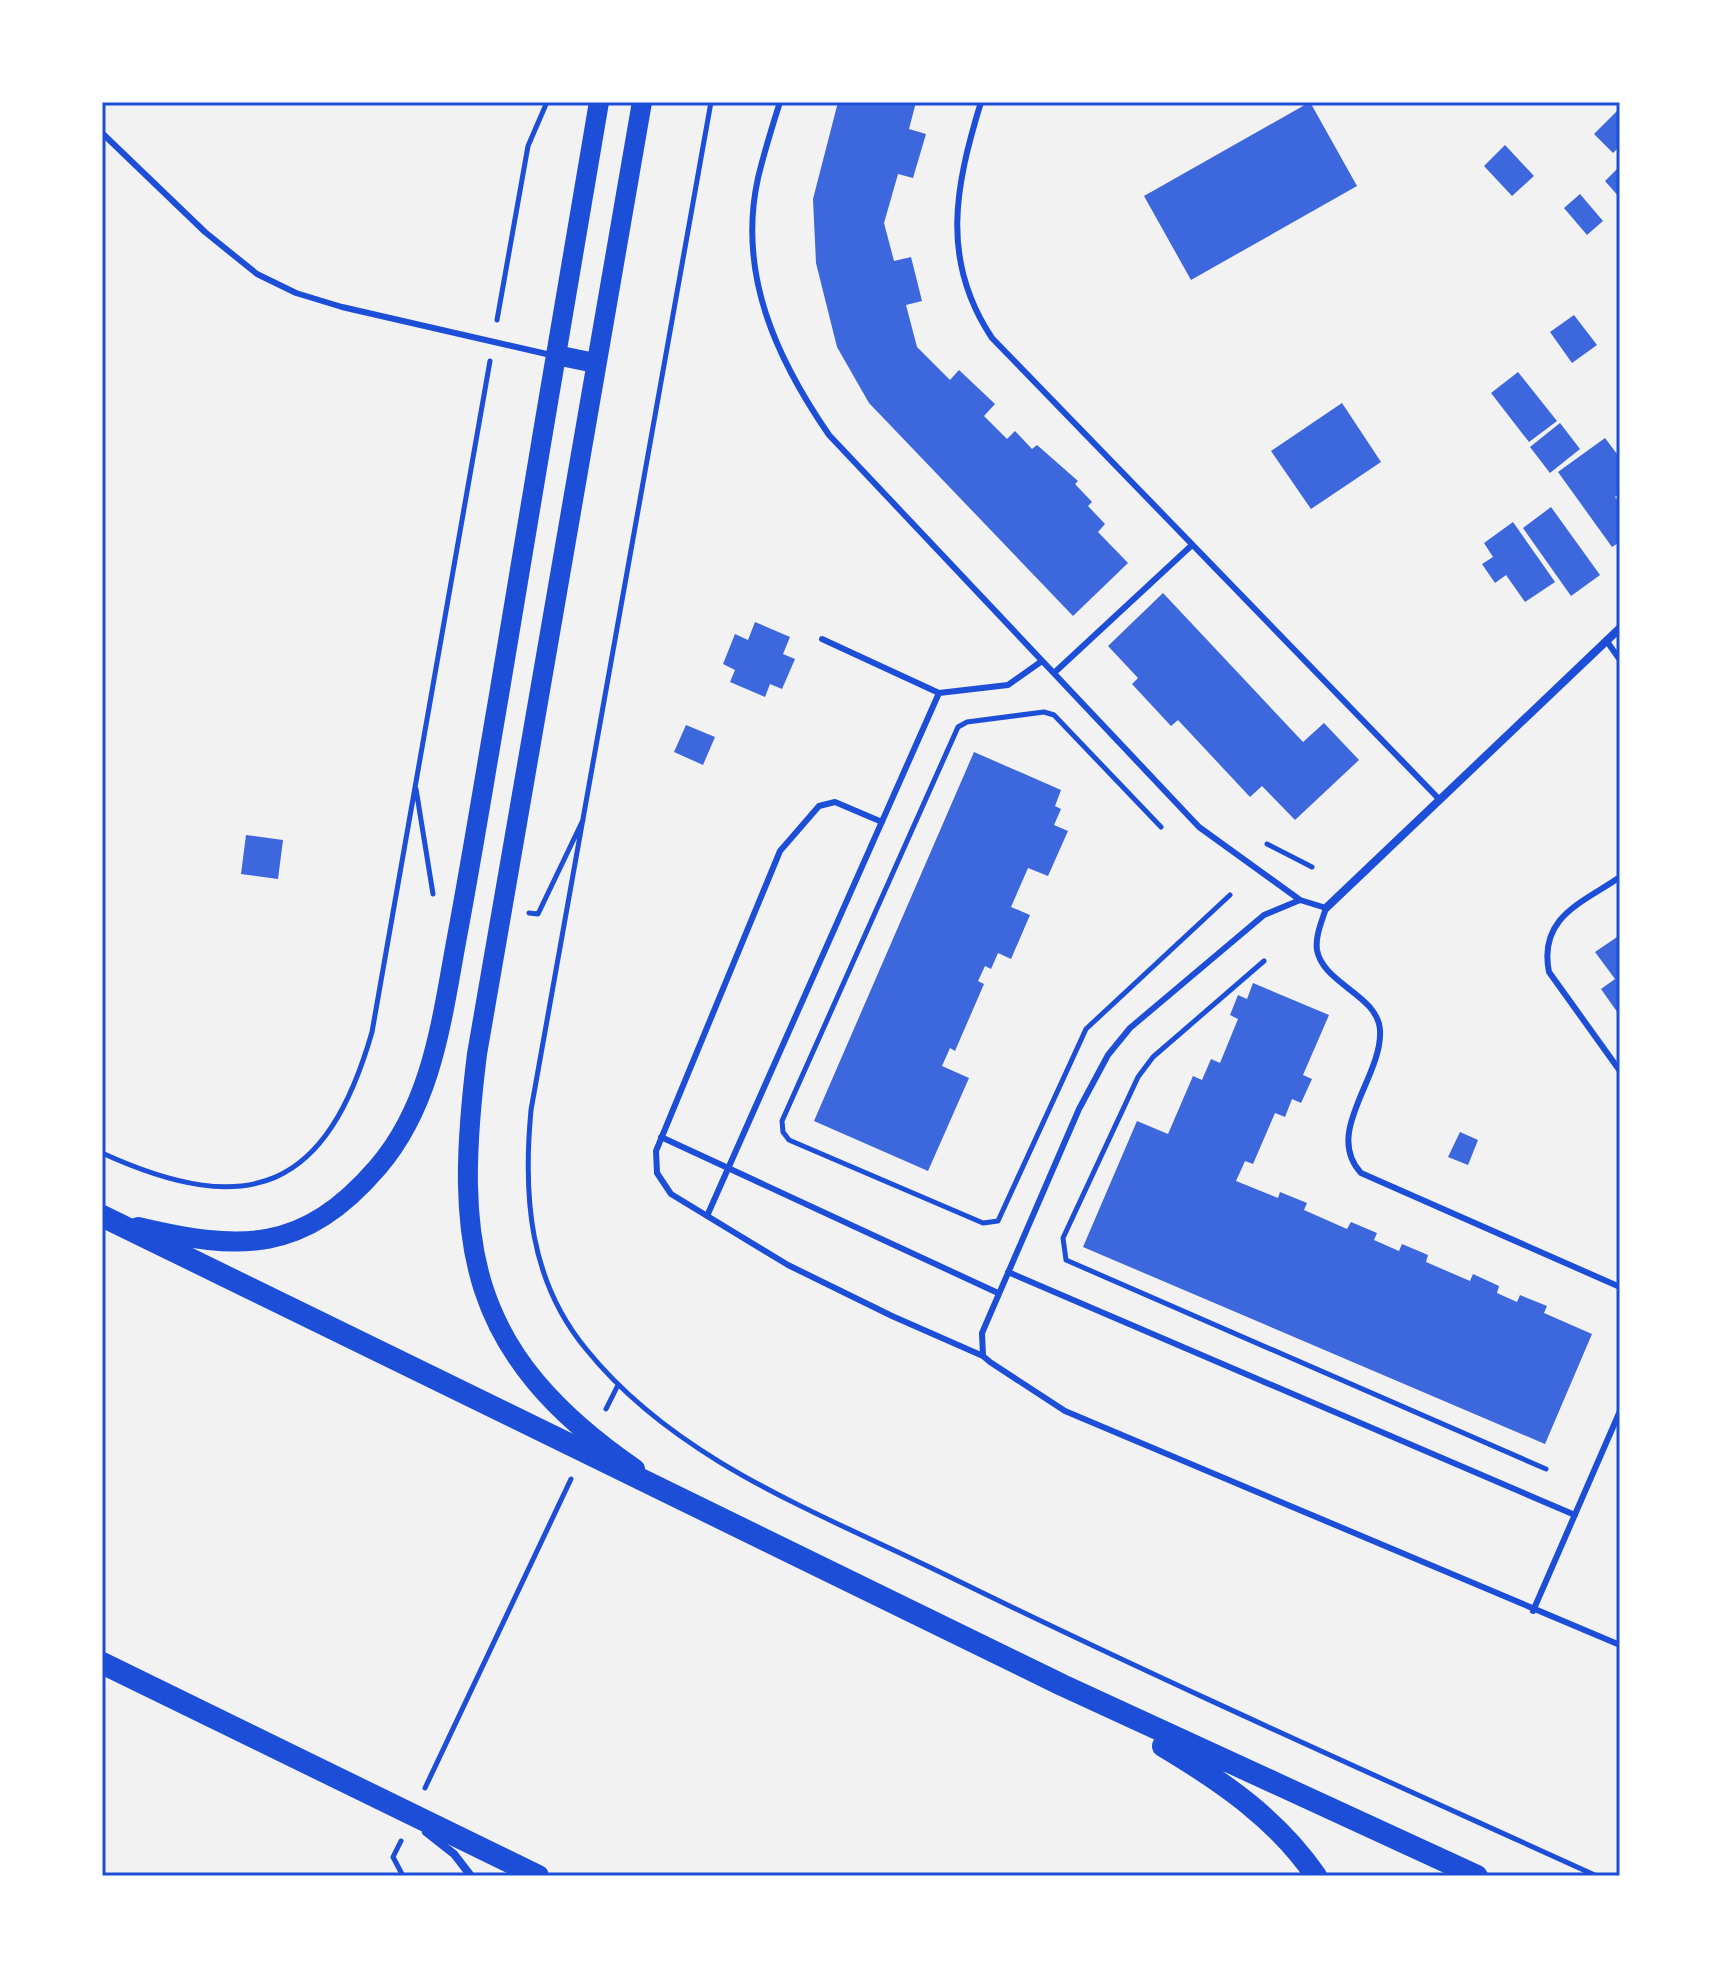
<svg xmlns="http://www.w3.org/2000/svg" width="1722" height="1978" font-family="Raleway,sans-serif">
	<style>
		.building { fill: #3d67dc }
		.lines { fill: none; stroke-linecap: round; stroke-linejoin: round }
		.path { stroke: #1d4ed8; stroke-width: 5 }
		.service { stroke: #1d4ed8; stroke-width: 6 }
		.minor { stroke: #1d4ed8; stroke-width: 8 }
		.primary { stroke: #1d4ed8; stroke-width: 20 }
		.trunk { stroke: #1d4ed8; stroke-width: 22 }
		.neatline { fill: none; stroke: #1d4ed8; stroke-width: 3 }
	</style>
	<rect width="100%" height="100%" fill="#f2f2f2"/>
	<path class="building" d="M 838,102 L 916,102 L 909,129 L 926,134 L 913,178 L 898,174 L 884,223 L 894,261 L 911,257 L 922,301 L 906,305 L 917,347 L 950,380 L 959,370 L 995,404 L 984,416 L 1007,439 L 1015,431 L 1032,449 L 1037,445 L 1078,481 L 1075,484 L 1092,502 L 1088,506 L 1105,524 L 1098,532 L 1128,563 L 1073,616 L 869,403 L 837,347 L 816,263 L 813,199 Z
		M 1310,102 L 1357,186 L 1191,280 L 1144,196 Z
		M 1620,108 L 1620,146 L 1613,153 L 1594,134 Z
		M 1505,145 L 1534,176 L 1512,196 L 1484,166 Z
		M 1620,166 L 1620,198 L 1605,181 Z
		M 1580,194 L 1603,221 L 1587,235 L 1564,208 Z
		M 1574,315 L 1597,345 L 1572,363 L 1550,332 Z
		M 1518,372 L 1557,421 L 1529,442 L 1491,393 Z
		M 1342,403 L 1381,462 L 1311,509 L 1271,451 Z
		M 1560,423 L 1580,449 L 1550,473 L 1530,447 Z
		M 1605,438 L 1620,458 L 1620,493 L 1615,497 L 1620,504 L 1620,542 L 1612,547 L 1558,472 Z
		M 1551,507 L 1600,575 L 1571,596 L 1523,528 Z
		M 1513,522 L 1555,582 L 1525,602 L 1506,575 L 1495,583 L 1482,564 L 1493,557 L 1484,543 Z
		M 1163,593 L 1303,742 L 1324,723 L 1359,760 L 1295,820 L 1262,786 L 1250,797 L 1178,720 L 1171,726 L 1132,684 L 1138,678 L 1108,646 Z
		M 755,622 L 790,637 L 783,654 L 795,659 L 782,689 L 770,684 L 765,697 L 730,682 L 735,670 L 723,664 L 735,634 L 748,640 Z
		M 686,725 L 715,737 L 703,765 L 674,752 Z
		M 974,752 L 1061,790 L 1055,806 L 1061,809 L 1054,825 L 1068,831 L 1048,876 L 1028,868 L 1011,907 L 1030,915 L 1011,959 L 998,953 L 991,969 L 985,966 L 978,981 L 984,984 L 955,1051 L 950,1048 L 942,1066 L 969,1078 L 928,1171 L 814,1121 Z
		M 246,835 L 283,840 L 278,879 L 241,874 Z
		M 1620,935 L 1620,1016 L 1601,989 L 1615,979 L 1595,952 Z
		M 1253,983 L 1329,1015 L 1303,1075 L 1312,1079 L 1301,1103 L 1292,1099 L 1285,1117 L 1275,1113 L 1253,1164 L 1245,1161 L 1236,1181 L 1278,1198 L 1280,1192 L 1307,1203 L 1304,1210 L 1347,1229 L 1351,1222 L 1377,1233 L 1374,1240 L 1399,1251 L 1402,1244 L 1428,1255 L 1426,1262 L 1470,1281 L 1473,1274 L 1499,1286 L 1497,1293 L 1517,1302 L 1520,1295 L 1547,1306 L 1544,1313 L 1592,1334 L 1545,1444 L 1083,1247 L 1137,1121 L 1168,1134 L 1193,1076 L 1202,1080 L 1211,1059 L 1220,1063 L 1238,1019 L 1230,1015 L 1238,995 L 1247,999 Z
		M 1460,1132 L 1478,1140 L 1468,1165 L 1448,1157 Z"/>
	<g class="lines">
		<path class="path" d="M 711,102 L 531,1110 C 523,1196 529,1280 586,1349 C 677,1462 820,1513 946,1575 C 1160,1680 1379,1777 1597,1876
			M 497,320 L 528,146 L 547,102
			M 416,789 L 433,894
			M 1161,827 L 1054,715 L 1044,712 L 967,722 L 958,727 L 782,1121 L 783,1132 L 789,1140 L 983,1223 L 998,1221 L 1086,1029 L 1230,895
			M 1267,844 L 1312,867
			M 529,913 L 538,914 L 583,820
			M 1264,961 L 1153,1057 L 1138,1077 L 1063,1238 L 1066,1260 L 1546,1469
			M 102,1153 C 251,1221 327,1189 372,1032 L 490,361
			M 606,1409 L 618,1385
			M 425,1788 L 571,1479
			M 401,1841 L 393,1857 L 403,1876"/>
		<path class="service" d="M 780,102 C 772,127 764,153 758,178 C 737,273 776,358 829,435 L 1199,827 L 1300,900
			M 981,102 C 955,187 940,260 992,338 L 1439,799
			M 102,133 L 205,232 L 257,274 L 296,293 L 342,307 L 551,355
			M 822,639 L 939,693
			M 1606,640 L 1620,660
			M 1054,673 L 1192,545
			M 882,822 L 835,802 L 819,806 L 780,851 L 656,1151 L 657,1173 L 671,1194 L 788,1265 L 892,1316 L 983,1356
			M 1620,877 C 1582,903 1538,917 1549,972 L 1620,1071
			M 661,1137 L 998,1293
			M 707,1216 L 939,693 L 1008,685 L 1042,661
			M 1008,1272 L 1575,1515
			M 1620,1287 L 1361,1173 C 1323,1132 1383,1077 1380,1030 C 1378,995 1323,984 1317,950 C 1315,936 1322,921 1326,908 L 1300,900 L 1264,915 L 1130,1028 L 1108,1055 L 1079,1109 L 982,1333 L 983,1356 L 990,1362 L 1065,1411 L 1620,1645
			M 1533,1611 L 1620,1411"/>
		<path class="minor" d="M 1326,908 L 1620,628
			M 426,1832 L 454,1854 L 471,1876"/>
		<path class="primary" d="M 556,355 L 595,363
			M 138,1227 C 241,1251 303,1254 378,1167 C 433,1103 442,1017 457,937 C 472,857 485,776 499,695 C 532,497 565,300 599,102
			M 635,1469 C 467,1353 453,1246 477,1054 L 642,102"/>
		<path class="trunk" d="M 102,1216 L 1062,1685 L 1477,1876
			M 102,1663 L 538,1876
			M 1163,1746 C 1223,1782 1277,1819 1316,1876"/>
	</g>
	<rect width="1722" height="1978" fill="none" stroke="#ffffff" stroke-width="208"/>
	<rect x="104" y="104" width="1514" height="1770" class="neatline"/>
</svg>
